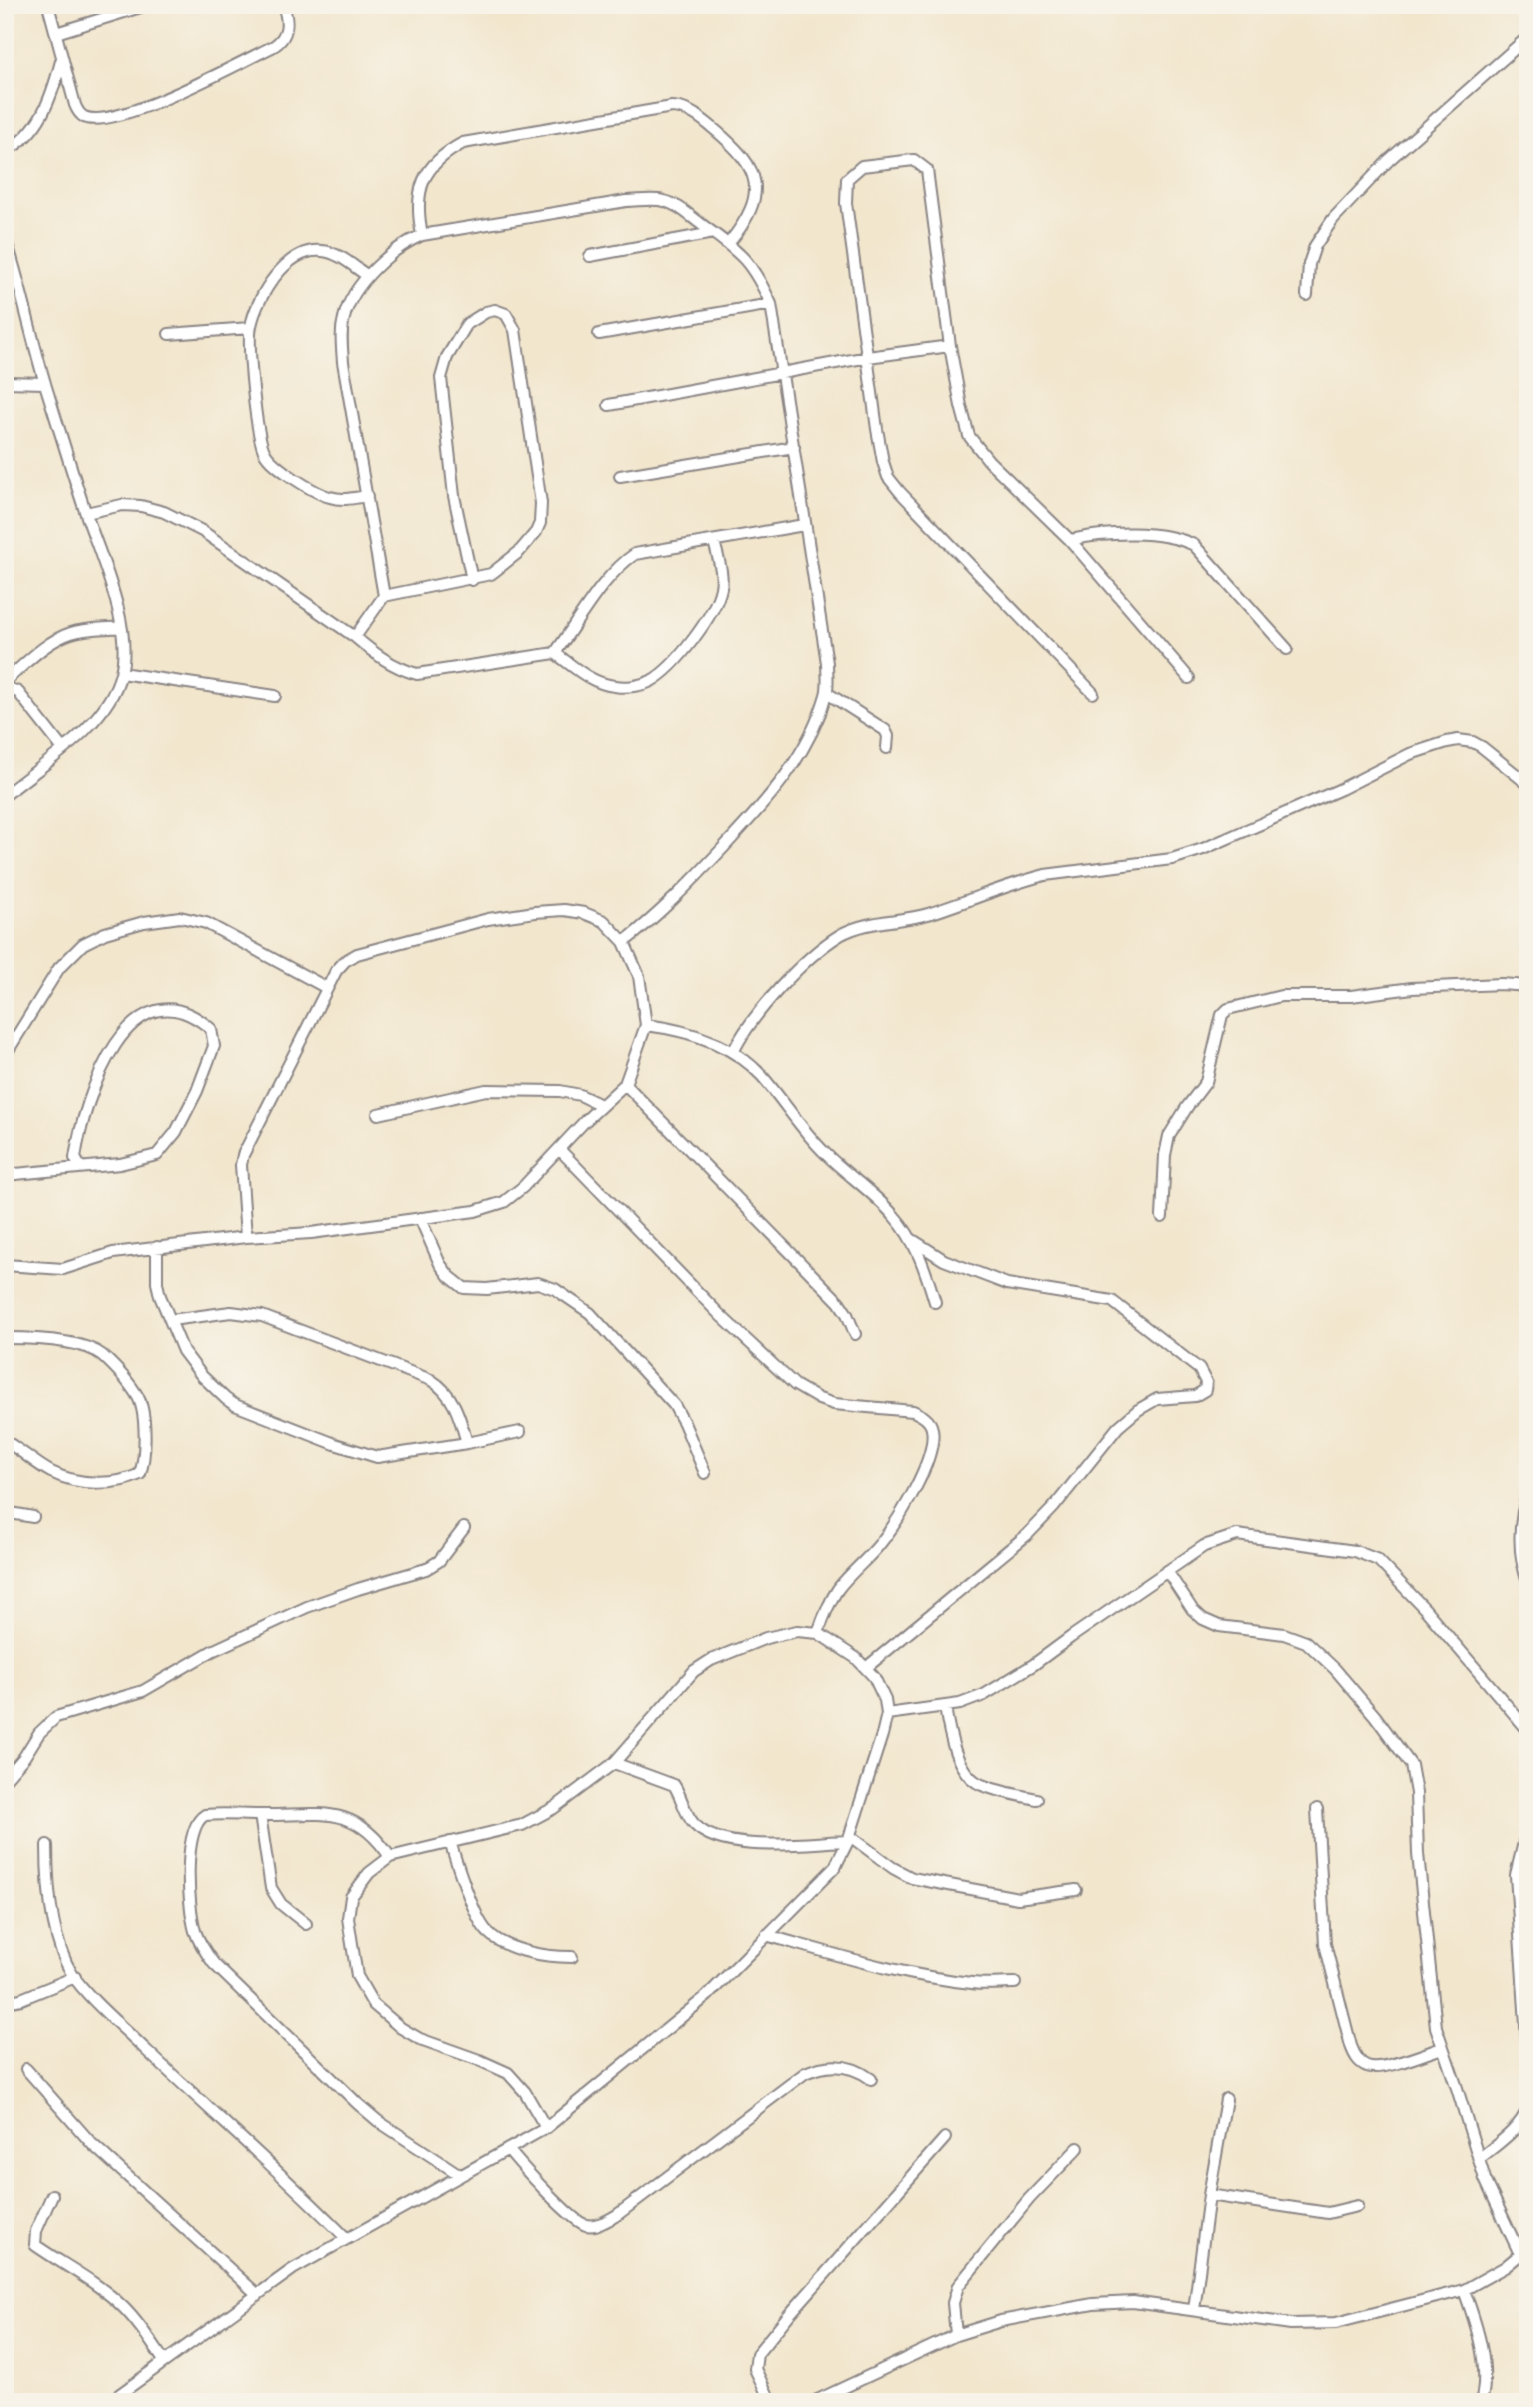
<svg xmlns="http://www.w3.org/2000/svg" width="1533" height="2407" font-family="Caveat,sans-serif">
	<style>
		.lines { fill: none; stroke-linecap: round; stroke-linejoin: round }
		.minor-casing { stroke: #8a8484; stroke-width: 14 }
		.minor { stroke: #fff; stroke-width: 10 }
	</style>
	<rect width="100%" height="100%" fill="#f7f3e8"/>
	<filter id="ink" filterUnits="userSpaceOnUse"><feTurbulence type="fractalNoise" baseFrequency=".0143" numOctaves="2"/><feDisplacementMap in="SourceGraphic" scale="14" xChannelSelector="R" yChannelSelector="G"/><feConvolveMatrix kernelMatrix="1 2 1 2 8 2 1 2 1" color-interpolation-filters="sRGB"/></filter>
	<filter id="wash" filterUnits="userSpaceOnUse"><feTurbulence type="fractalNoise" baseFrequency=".00686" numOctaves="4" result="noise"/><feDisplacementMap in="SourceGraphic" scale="28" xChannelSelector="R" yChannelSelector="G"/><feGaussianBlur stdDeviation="1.57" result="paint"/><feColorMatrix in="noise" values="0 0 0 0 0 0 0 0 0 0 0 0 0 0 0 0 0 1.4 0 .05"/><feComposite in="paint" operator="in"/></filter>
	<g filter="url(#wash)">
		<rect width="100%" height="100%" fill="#f2e6cd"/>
	</g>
	<g filter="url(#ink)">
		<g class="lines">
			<g class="minor-casing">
				<path id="minor" d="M 48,5 L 75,105 C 77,110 79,114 84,117 C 116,131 241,62 274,46 C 289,36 289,22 283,5
					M 56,33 L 147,5
					M 5,151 C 40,134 52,96 61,61
					M 422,235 C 413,190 422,165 463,143 L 672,107 C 689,108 701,118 714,129 C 762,169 769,193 729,243
					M 5,237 C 21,287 31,337 46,387 C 59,429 72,472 86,514 C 101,558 133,627 121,673 C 108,725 44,763 5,795
					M 590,256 L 713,233
					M 1307,295 L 1309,264 L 1315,246 L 1333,219 L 1389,160 L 1528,37
					M 169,334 L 250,328
					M 599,334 L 771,304
					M 5,382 L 45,383
					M 609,405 L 868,357 L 950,346
					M 620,476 L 794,447
					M 367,496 C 354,498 343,501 330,497 C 314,493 273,467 265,453 C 256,438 247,344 251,326 C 257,296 287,247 322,251 C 339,252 355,268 368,276
					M 86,513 L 122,505 L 141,506 L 164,512 L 202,531 L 355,637 C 375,654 392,667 417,674 L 555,653 C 578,622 603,575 635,554 L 804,525
					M 1070,540 C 1105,532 1161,529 1194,545 L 1287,649
					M 384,596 L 491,574 L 519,552 L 536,532 L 540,523 L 541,503 L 515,330 L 506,314 L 495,310 L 486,312 L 467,324 L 447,357 L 441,378 L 454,496 L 472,580
					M 355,637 L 384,596 L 343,362 C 342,347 340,332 344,318 C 352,284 392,248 422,235 L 626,201 C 638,201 652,198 664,201 C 678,204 690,216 701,224 C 740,253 750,258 771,304 L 827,663 C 827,673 829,685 826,695 C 808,758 765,803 722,849 C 691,882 660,914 624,942
					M 555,653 C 573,666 591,684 615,686 C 626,688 641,686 651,681 C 675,668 716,614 721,588 C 724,573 717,555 714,541
					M 121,673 L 275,696
					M 5,681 C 25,664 46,641 71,633 C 87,628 105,629 120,627
					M 5,687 L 18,692 L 62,748
					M 827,693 L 885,730 L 888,736 L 887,748
					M 1093,693 L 900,492 L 888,477 L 883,462 L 877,429 L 846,203 L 847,179 L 862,166 L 914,160 L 927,170 L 950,346 L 961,406 L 969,436 L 989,461 L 1070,540 L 1189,678
					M 646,1025 C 687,1030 733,1044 762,1076 C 783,1100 800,1128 823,1151 C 845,1174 873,1191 894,1216 C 916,1240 926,1272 935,1302
					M 733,1052 C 752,1014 804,957 840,935 C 866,920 900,922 928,914 C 967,902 1005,885 1045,875 L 1172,859 L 1203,849 L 1341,789 L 1410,754 L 1447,742 L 1458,740 L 1473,742 L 1482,747 L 1528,784
					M 5,1055 L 59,968 L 83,944 L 105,933 L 144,922 L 180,917 L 206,923 L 327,988
					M 625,1084 L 839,1302 L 847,1314 L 855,1334
					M 378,1114 L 486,1090 L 560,1091 L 580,1095 L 601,1105
					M 559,1149 L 720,1315 L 795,1385 L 819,1399 L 834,1404 L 913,1411 C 921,1415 930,1419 932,1429 C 938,1458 897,1523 879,1545 C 866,1561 850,1573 838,1589 C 829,1602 823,1618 818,1633
					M 5,1175 L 120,1164 L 157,1155 L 176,1132 L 197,1091 L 214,1046 L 211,1029 C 129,958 84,1098 75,1158 L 80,1167
					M 1162,1217 L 1165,1155 L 1169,1136 L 1187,1107 L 1206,1082 L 1222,1015 L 1228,1009 L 1281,996 L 1351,996 L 1412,988 L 1501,984 L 1528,986
					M 420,1218 L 440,1264 L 449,1276 L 464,1288 L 487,1289 L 538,1283 L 555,1289 L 590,1313 L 674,1405 L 684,1423 L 705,1473
					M 157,1247 L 157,1283 L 160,1296 L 183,1351 L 202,1376 L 226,1399 L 235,1405 L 335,1444 L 377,1457 L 467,1443 L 520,1432
					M 5,1265 L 63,1269 L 113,1253 L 246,1237 L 311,1233 L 475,1211 L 504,1202 L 523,1187 L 585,1121 L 625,1084 L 646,1025 L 639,976 L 624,942 L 604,921 L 584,913 L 564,910 L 535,912 L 488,919 L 357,954 L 345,961 L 336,971 L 243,1155 L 241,1165 L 246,1237
					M 171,1320 L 231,1312 L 262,1316 L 431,1380 C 454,1394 460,1418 467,1443
					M 5,1338 C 31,1338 81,1339 102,1355 C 114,1366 130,1383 138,1397 C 147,1414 146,1456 140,1474 C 113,1487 77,1485 51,1472 C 34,1463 21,1450 5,1441
					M 1528,1493 C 1519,1520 1517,1553 1528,1581
					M 5,1512 L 33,1517
					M 1167,1571 L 1192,1609 L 1203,1619 L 1219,1626 L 1284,1634 L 1306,1642 L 1335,1669 L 1375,1716 L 1411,1765 L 1416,1793 L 1418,1854 L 1436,2027 L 1457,2088 L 1485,2179 L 1520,2254
					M 867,1667 L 1028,1534 L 1054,1507 L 1118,1427 L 1138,1410 L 1157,1399 L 1195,1396 L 1205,1390 L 1206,1382 L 1199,1369 L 1112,1301 L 1007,1284 L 944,1260 L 911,1239
					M 945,1707 C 949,1732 956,1775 982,1785 C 999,1792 1019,1795 1037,1799
					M 887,1714 L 960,1704 L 984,1695 L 1033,1665 L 1071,1637 L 1204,1546 L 1237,1535 L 1355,1551 L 1378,1560 L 1425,1609 L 1528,1730
					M 614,1763 L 674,1785 C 682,1797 684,1813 694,1824 C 723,1855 808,1842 848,1841
					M 5,1779 L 24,1757 L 39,1733 L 56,1717 L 143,1691 L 212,1651 L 307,1607 L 358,1589 L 426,1569 L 439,1561 L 464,1528
					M 1317,1809 L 1325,1944 L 1351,2046 C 1354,2054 1358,2063 1367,2066 C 1382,2072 1426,2053 1442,2048
					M 260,1815 L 271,1888 L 281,1904 L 306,1924
					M 1528,1826 L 1516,1875 L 1528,2054
					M 850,1836 L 893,1868 L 912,1878 L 1018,1898 L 1076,1890
					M 450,1842 C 456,1861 473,1914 485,1929 C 503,1951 546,1957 572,1957
					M 47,1845 C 47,1884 51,1939 72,1974 C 88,1999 124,2028 146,2050 C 213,2113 282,2173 347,2239
					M 390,1857 C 353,1801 317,1816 260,1815 C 241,1815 223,1813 205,1815 C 182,1828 188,1907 195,1931 C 199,1943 206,1953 214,1964 L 358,2104 L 378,2121 L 460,2175
					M 766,1935 C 834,1954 902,1976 972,1983 C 986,1985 1001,1983 1015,1983
					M 5,2002 L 21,1999 L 75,1977
					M 26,2069 L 92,2144 L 258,2295
					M 508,2149 C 519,2163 572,2222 586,2225 C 597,2227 607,2221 617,2215 L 805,2073 C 828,2063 851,2064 871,2079
					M 1479,2159 C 1496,2145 1520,2130 1528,2108
					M 52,2195 L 36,2231 L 35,2245 C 65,2266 98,2282 124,2308 C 140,2324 152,2343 164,2361
					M 1209,2195 L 1328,2213 L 1357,2206
					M 1464,2290 C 1476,2323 1491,2366 1481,2402
					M 1194,2310 L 1209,2195 L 1226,2099
					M 956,2335 L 953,2303 L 958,2286 L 1029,2199 L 1078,2148
					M 109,2402 L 293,2269 L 546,2128 L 707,1996 L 835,1867 L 848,1841 L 882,1735 L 887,1714 L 885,1700 L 874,1677 L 856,1658 L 818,1633 L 797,1631 L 766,1638 L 711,1660 L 694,1671 L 614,1763 L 554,1808 L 522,1825 L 390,1857 L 369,1873 L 351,1897 L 348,1918 L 357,1976 L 373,2004 L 401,2028 L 420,2039 L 479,2060 L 508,2073 L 525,2092 L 546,2128
					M 771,2402 L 755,2369 L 757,2354 L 788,2316 L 945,2138
					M 813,2402 L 956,2335 L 1001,2321 L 1093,2304 L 1133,2302 L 1291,2324 L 1336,2323 L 1464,2290 L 1505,2267 L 1528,2248"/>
			</g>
			<use href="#minor" class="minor"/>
		</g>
	</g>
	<rect width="1533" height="2407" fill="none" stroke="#f7f3e8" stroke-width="28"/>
</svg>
